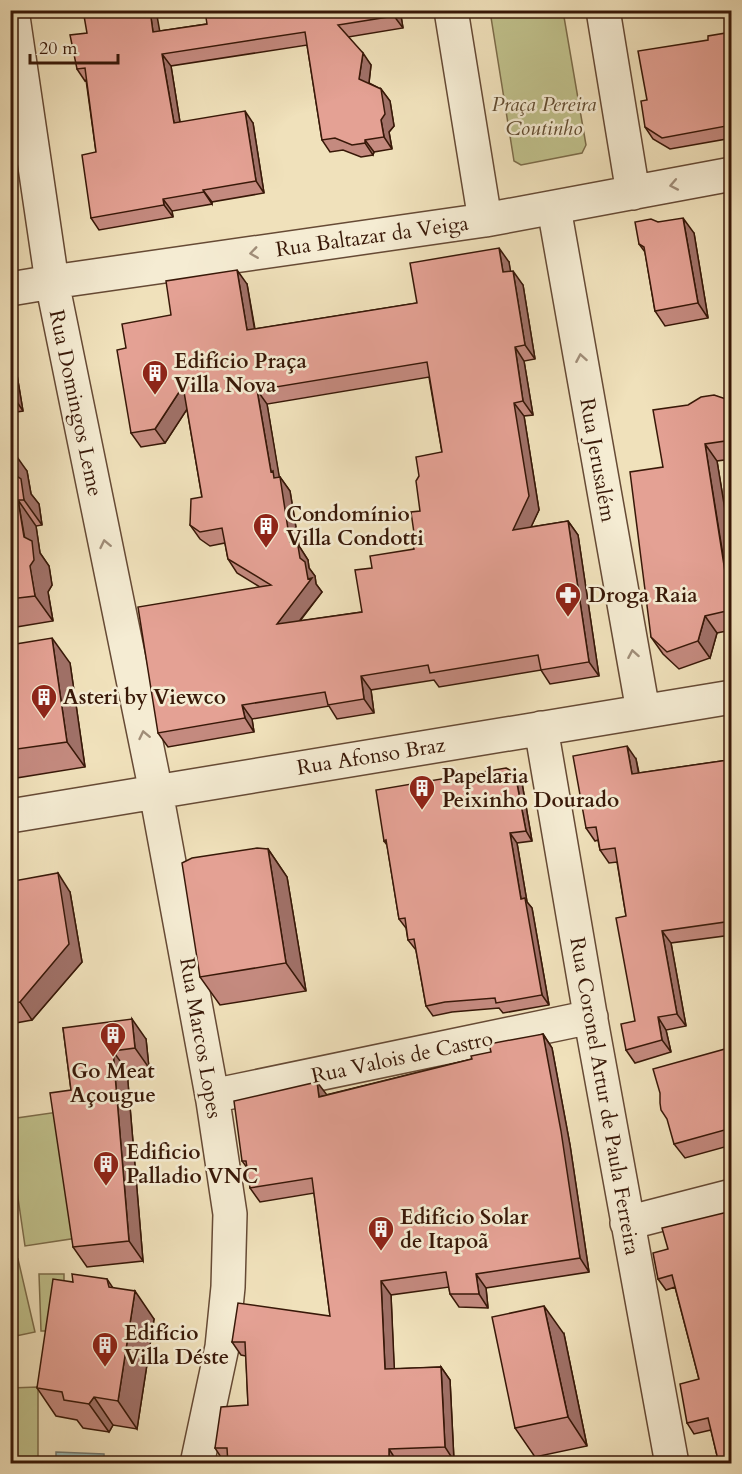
<svg xmlns="http://www.w3.org/2000/svg" width="742" height="1474" font-family="Cardo,serif">
	<style>
		.green { fill: #c0c18c; stroke: #7c6c4a; stroke-width: 1.5 }
		.water { fill: #9bbcb7; stroke: #737a71; stroke-width: 1.5 }
		.lines { fill: none; stroke-linecap: round; stroke-linejoin: round }
		.minor-casing { stroke: #664a35; stroke-width: 36 }
		.minor { stroke: #f5ecd3; stroke-width: 33 }
		.wall { fill: #c48a7f; stroke: #381808; stroke-width: 1.5; fill-rule: evenodd }
		.shaded-wall { fill: #a07168; stroke: #381808; stroke-width: 1.5 }
		.building { fill: #e4a194; stroke: #381808; stroke-width: 1.5; fill-rule: evenodd }
		.oneway { stroke: #a08d78 }
		.labels { text-anchor: middle; stroke-width: 5; stroke-linejoin: round; paint-order: stroke }
		.park-label { font-size: 21px; font-style: italic; fill: #614b30; stroke: #f5ecd3 }
		.street-label { font-size: 21px; fill: #381808; stroke: #f5ecd3 }
		.poi-label { font-size: 21px; font-weight: bold; fill: #381808; stroke: #f5ecd3; text-anchor: start }
	</style>
	<rect width="100%" height="100%" fill="#f0e1bb"/>
	<filter id="stains"><feTurbulence type="fractalNoise" baseFrequency=".00333" numOctaves="4"/><feColorMatrix values="0 0 0 0 .2 0 0 0 0 .09 0 0 0 0 .02 0 0 0 .5 -.17"/></filter>
	<radialGradient id="worn" r=".72"><stop offset=".6" stop-color="#630" stop-opacity="0"/><stop offset="1" stop-color="#630" stop-opacity=".3"/></radialGradient>
	<path class="green" d="M 490,11 L 563,11 L 586,145 L 582,153 L 521,165 L 514,161 Z
		M 58,1112 L 77,1238 L 25,1246 L 11,1150 L 10,1119 Z
		M 18,1259 L 35,1332 L 11,1337 L 11,1261 Z
		M 39,1274 L 64,1274 L 64,1331 L 41,1331 Z
		M 38,1387 L 38,1463 L 11,1463 L 10,1388 Z"/>
	<path class="water" d="M 56,1452 L 104,1454 L 104,1463 L 56,1463 Z"/>
	<g class="lines">
		<g class="minor-casing">
			<path id="minor" d="M 12,10 L 52,282 L 156,792 L 213,1101 L 230,1214 L 228,1287 L 222,1347 L 197,1464
				M 451,10 L 485,220
				M 603,10 L 633,193
				M 554,208 L 643,711
				M 10,289 L 52,282 L 485,220 L 732,174
				M 541,728 L 591,1020 L 672,1464
				M 10,816 L 732,697
				M 212,1096 L 591,1017
				M 627,1223 L 732,1196"/>
		</g>
		<use href="#minor" class="minor"/>
	</g>
	<path class="wall" d="M 208,10 L 400,10 L 403,28 L 348,37 L 371,65 L 369,83 L 381,89 L 390,101 L 394,126 L 389,132 L 392,149 L 374,152 L 373,155 L 361,157 L 343,150 L 330,152 L 322,140 L 307,45 L 171,66 L 180,122 L 253,123 L 264,193 L 212,202 L 212,204 L 172,211 L 173,217 L 99,230 L 91,218 L 96,152 L 86,80 L 85,81 L 77,69 L 87,33 L 160,31 L 207,24 Z
		M 732,32 L 732,138 L 670,149 L 653,139 L 645,127 L 647,100 Z
		M 658,222 L 694,233 L 708,318 L 665,326 L 655,311 L 645,252 L 639,244 Z
		M 509,262 L 510,271 L 523,285 L 535,359 L 524,361 L 533,415 L 524,416 L 539,510 L 531,527 L 568,521 L 578,535 L 599,676 L 550,684 L 541,670 L 439,687 L 434,680 L 371,690 L 374,713 L 337,719 L 329,706 L 252,719 L 254,732 L 168,747 L 158,733 L 260,587 L 237,573 L 228,559 L 225,543 L 210,546 L 200,539 L 190,525 L 202,497 L 187,409 L 165,443 L 141,447 L 131,433 L 126,348 L 171,315 L 247,284 L 255,329 L 417,303 ZM 429,377 L 442,452 L 420,511 L 414,533 L 414,549 L 372,568 L 362,612 L 300,621 L 322,592 L 316,584 L 315,576 L 309,568 L 308,560 L 299,546 L 290,491 L 280,477 L 279,477 L 267,404 Z
		M 10,361 L 16,369 L 23,411 L 10,413 Z
		M 732,401 L 732,459 L 717,461 L 732,553 L 732,630 L 717,633 L 710,658 L 679,669 L 663,654 L 651,637 L 663,467 Z
		M 10,452 L 27,471 L 31,494 L 39,504 L 42,525 L 36,526 L 40,553 L 49,566 L 52,585 L 48,592 L 53,621 L 10,628 Z
		M 10,645 L 70,663 L 85,767 L 10,779 Z
		M 636,759 L 639,773 L 728,760 L 732,765 L 732,935 L 671,943 L 686,1026 L 666,1030 L 671,1052 L 635,1063 L 626,1050 L 635,1021 L 626,916 L 617,862 L 609,863 L 600,850 L 598,840 L 595,841 L 586,828 Z
		M 522,783 L 532,841 L 517,843 L 527,902 L 532,908 L 549,1005 L 503,1013 L 499,1008 L 452,1012 L 433,1016 L 426,1006 L 416,950 L 408,940 L 406,928 L 399,919 L 387,845 L 384,841 Z
		M 268,849 L 287,877 L 306,991 L 220,1005 L 200,977 Z
		M 10,877 L 14,881 L 70,892 L 82,962 L 32,1020 L 10,1024 Z
		M 63,1028 L 146,1039 L 149,1068 L 127,1071 L 143,1261 L 87,1267 L 73,1247 L 71,1090 Z
		M 543,1034 L 552,1048 L 570,1145 L 589,1272 L 486,1288 L 488,1308 L 459,1307 L 450,1294 L 449,1287 L 391,1295 L 394,1369 L 441,1367 L 450,1380 L 454,1461 L 398,1464 L 228,1464 L 228,1462 L 224,1462 L 215,1448 L 248,1405 L 246,1356 L 241,1355 L 232,1342 L 330,1316 L 314,1193 L 260,1202 L 250,1188 L 248,1169 L 242,1161 L 326,1095 L 472,1059 Z
		M 725,1049 L 732,1058 L 732,1145 L 685,1158 L 674,1144 Z
		M 732,1211 L 732,1464 L 719,1464 L 711,1430 L 694,1434 L 687,1423 L 699,1379 L 675,1287 L 666,1290 L 658,1279 L 668,1249 Z
		M 107,1279 L 113,1288 L 154,1319 L 137,1429 L 113,1425 L 109,1432 L 83,1428 L 77,1420 L 56,1416 L 37,1388 L 73,1282 Z
		M 564,1334 L 587,1446 L 535,1457 L 515,1428 Z"/>
	<path class="shaded-wall" d="M 150,10 L 156,10 L 162,44 L 153,32 Z
		M 394,10 L 400,10 L 403,28 L 394,16 Z
		M 363,53 L 371,65 L 368,91 L 359,79 Z
		M 162,54 L 171,66 L 182,135 L 174,123 Z
		M 381,89 L 390,101 L 394,126 L 389,132 L 392,149 L 384,137 L 381,120 Z
		M 245,111 L 253,123 L 264,193 L 256,181 Z
		M 365,140 L 374,152 L 373,155 L 365,143 Z
		M 203,190 L 212,202 L 212,204 L 204,192 Z
		M 163,199 L 172,211 L 173,217 L 164,205 Z
		M 683,218 L 694,233 L 708,318 L 698,303 Z
		M 499,248 L 509,262 L 513,286 L 503,272 Z
		M 237,270 L 247,284 L 257,344 L 247,330 Z
		M 513,271 L 523,285 L 535,359 L 525,345 Z
		M 515,347 L 524,361 L 533,415 L 523,401 Z
		M 10,361 L 16,369 L 23,411 L 13,396 L 10,383 Z
		M 183,386 L 193,400 L 165,443 L 155,429 Z
		M 257,390 L 267,404 L 280,481 L 280,477 L 290,491 L 299,546 L 308,560 L 309,568 L 315,576 L 316,584 L 322,592 L 286,638 L 277,624 L 308,579 L 290,542 L 271,472 Z
		M 514,403 L 524,416 L 539,510 L 523,544 L 513,530 Z
		M 705,444 L 717,461 L 732,553 L 732,611 Z
		M 10,447 L 27,471 L 31,494 L 39,504 L 42,525 L 24,500 L 14,474 Z
		M 18,500 L 36,526 L 40,553 L 49,566 L 52,585 L 48,592 L 53,621 L 35,596 Z
		M 568,521 L 578,535 L 599,676 L 589,662 Z
		M 705,616 L 717,633 L 710,658 L 698,641 Z
		M 52,638 L 70,663 L 85,767 L 67,742 Z
		M 361,676 L 371,690 L 374,713 L 364,699 Z
		M 242,705 L 252,719 L 254,732 L 245,718 Z
		M 627,746 L 636,759 L 641,787 L 632,774 Z
		M 728,760 L 732,765 L 732,781 Z
		M 515,773 L 522,783 L 532,841 L 526,831 Z
		M 510,833 L 517,843 L 527,902 L 532,908 L 549,1005 L 542,995 L 521,899 Z
		M 268,849 L 287,877 L 306,991 L 286,963 Z
		M 58,873 L 70,892 L 82,962 L 32,1020 L 20,1002 Z
		M 662,931 L 671,943 L 686,1026 L 677,1014 Z
		M 658,1017 L 666,1030 L 671,1052 L 662,1040 Z
		M 132,1019 L 146,1039 L 149,1068 L 135,1048 Z
		M 543,1034 L 552,1048 L 570,1145 L 589,1272 L 580,1258 Z
		M 725,1049 L 732,1058 L 732,1073 Z
		M 113,1051 L 127,1071 L 143,1261 L 129,1241 Z
		M 317,1082 L 327,1095 L 319,1097 Z
		M 476,1274 L 486,1288 L 488,1308 L 479,1294 Z
		M 381,1281 L 391,1295 L 395,1383 L 385,1369 Z
		M 135,1291 L 154,1319 L 137,1429 L 118,1401 Z
		M 544,1306 L 564,1334 L 587,1446 L 568,1417 Z
		M 441,1367 L 450,1380 L 454,1461 L 445,1447 Z
		M 94,1397 L 113,1425 L 109,1432 L 89,1404 Z
		M 389,1449 L 398,1463 L 398,1464 L 389,1464 Z"/>
	<path class="building" d="M 83,10 L 150,10 L 153,32 L 207,24 L 205,11 L 208,10 L 394,10 L 394,16 L 338,25 L 363,53 L 359,79 L 381,89 L 385,114 L 381,120 L 384,137 L 365,140 L 365,143 L 352,145 L 335,138 L 322,140 L 305,32 L 162,54 L 174,123 L 245,111 L 256,181 L 203,190 L 204,192 L 163,199 L 164,205 L 91,218 L 82,155 L 96,152 L 85,68 L 77,69 L 70,35 L 87,33 Z
		M 732,32 L 732,125 L 662,138 L 645,127 L 641,101 L 647,100 L 638,51 L 708,40 L 708,36 Z
		M 683,218 L 698,303 L 655,311 L 644,247 L 639,244 L 635,222 L 651,219 L 658,222 Z
		M 499,248 L 503,272 L 513,271 L 525,345 L 515,347 L 523,401 L 514,403 L 529,496 L 513,530 L 568,521 L 589,662 L 541,670 L 538,655 L 430,673 L 428,665 L 361,676 L 364,699 L 328,705 L 325,692 L 242,705 L 245,718 L 158,733 L 138,607 L 271,585 L 228,559 L 222,528 L 200,532 L 190,525 L 191,499 L 202,497 L 183,386 L 155,429 L 131,433 L 117,350 L 126,348 L 122,324 L 171,315 L 166,281 L 237,270 L 247,330 L 417,303 L 410,263 ZM 427,362 L 442,452 L 416,457 L 419,476 L 416,481 L 420,511 L 411,512 L 414,533 L 412,533 L 414,549 L 370,556 L 372,568 L 355,570 L 362,612 L 277,624 L 312,578 L 308,579 L 305,562 L 300,558 L 298,546 L 290,542 L 280,477 L 274,478 L 273,471 L 271,472 L 257,390 Z
		M 10,383 L 13,396 L 10,397 Z
		M 714,395 L 732,401 L 732,440 L 705,444 L 731,610 L 705,616 L 698,641 L 667,652 L 651,637 L 630,472 L 663,467 L 653,410 L 688,405 L 701,397 Z
		M 10,452 L 14,474 L 21,479 L 24,500 L 18,500 L 24,537 L 32,541 L 34,560 L 30,566 L 35,596 L 10,599 Z
		M 52,638 L 67,742 L 10,750 L 10,645 Z
		M 627,746 L 632,774 L 728,760 L 732,781 L 732,921 L 662,931 L 677,1014 L 658,1017 L 662,1040 L 626,1050 L 621,1024 L 635,1021 L 616,918 L 626,916 L 615,848 L 600,850 L 596,827 L 586,828 L 573,756 Z
		M 506,768 L 515,773 L 526,831 L 510,833 L 521,899 L 525,898 L 542,995 L 496,1003 L 495,998 L 445,1002 L 426,1006 L 414,939 L 408,940 L 405,918 L 399,919 L 386,840 L 384,841 L 376,790 Z
		M 257,848 L 268,849 L 286,963 L 200,977 L 182,863 L 192,858 Z
		M 58,873 L 69,944 L 20,1002 L 10,1004 L 10,877 L 14,881 Z
		M 132,1019 L 135,1048 L 113,1051 L 129,1241 L 73,1247 L 50,1093 L 71,1090 L 63,1028 Z
		M 543,1034 L 561,1131 L 580,1258 L 476,1274 L 479,1294 L 450,1294 L 446,1272 L 381,1281 L 385,1369 L 441,1367 L 445,1447 L 389,1449 L 389,1464 L 228,1464 L 227,1448 L 215,1448 L 221,1407 L 248,1405 L 245,1342 L 232,1342 L 238,1303 L 330,1316 L 312,1178 L 250,1188 L 246,1161 L 242,1161 L 234,1101 L 317,1082 L 319,1097 L 472,1059 L 471,1056 L 491,1052 L 489,1044 Z
		M 725,1049 L 732,1073 L 732,1128 L 674,1144 L 667,1119 L 661,1110 L 660,1103 L 660,1093 L 653,1069 Z
		M 732,1211 L 732,1461 L 719,1464 L 708,1418 L 687,1423 L 680,1384 L 699,1379 L 672,1275 L 658,1279 L 653,1253 L 668,1249 L 662,1228 Z
		M 72,1274 L 107,1279 L 109,1287 L 135,1291 L 118,1401 L 94,1397 L 89,1404 L 64,1400 L 62,1392 L 37,1388 L 53,1279 L 73,1282 Z
		M 544,1306 L 568,1417 L 515,1428 L 492,1317 Z"/>
	<defs><path id="oneway-chevron" d="M-2-3.5L2.5 0L-2 3.5" fill="none" stroke-width="1.6" stroke-linecap="round" stroke-linejoin="round" transform="scale(1.5)"/></defs>
	<g class="oneway">
		<use href="#oneway-chevron" transform="translate(674 185) rotate(169)"/>
		<use href="#oneway-chevron" transform="translate(254 253) rotate(172)"/>
		<use href="#oneway-chevron" transform="translate(581 358) rotate(-100)"/>
		<use href="#oneway-chevron" transform="translate(105 544) rotate(-102)"/>
		<use href="#oneway-chevron" transform="translate(633 654) rotate(-100)"/>
		<use href="#oneway-chevron" transform="translate(144 735) rotate(-102)"/>
	</g>
	<defs>
		<g id="building-pin" transform="scale(1.35)"><path d="M0 17L-7.5 6A9.5 9.5 0 1 1 7.5 6Z" fill="#8f2418" stroke="#f5ecd3"/><path d="M-4-6H4V6H1V3H-1V6H-4ZM-2.5-4.3h1.7v1.8h-1.7ZM.8-4.3h1.7v1.8H.8ZM-2.5-1h1.7V.8h-1.7ZM.8-1h1.7V.8H.8Z" fill="#fff"/></g>
		<g id="pharmacy-pin" transform="scale(1.35)"><path d="M0 17L-7.5 6A9.5 9.5 0 1 1 7.5 6Z" fill="#8f2418" stroke="#f5ecd3"/><path d="M-2-6h4v4h4v4h-4v4h-4v-4h-4v-4h4Z" fill="#fff"/></g>
	</defs>
	<g fill-rule="evenodd">
		<use href="#building-pin" x="155" y="373"/>
		<use href="#building-pin" x="266" y="526"/>
		<use href="#pharmacy-pin" x="568" y="595"/>
		<use href="#building-pin" x="44" y="697"/>
		<use href="#building-pin" x="422" y="788"/>
		<use href="#building-pin" x="113" y="1035"/>
		<use href="#building-pin" x="106" y="1164"/>
		<use href="#building-pin" x="381" y="1229"/>
		<use href="#building-pin" x="105" y="1345"/>
	</g>
	<g class="labels">
		<g class="park-label">
			<text x="544" y="111">Praça Pereira<tspan x="544" dy="24">Coutinho</tspan></text>
		</g>
		<g class="street-label">
			<text transform="translate(372 236) rotate(-8)" y="7">Rua Baltazar da Veiga</text>
			<text transform="translate(76 403) rotate(78)" y="7">Rua Domingos Leme</text>
			<text transform="translate(598 460) rotate(80)" y="7">Rua Jerusalém</text>
			<text transform="translate(371 756) rotate(-9)" y="7">Rua Afonso Braz</text>
			<text transform="translate(201 1038) rotate(80)" y="7">Rua Marcos Lopes</text>
			<text transform="translate(402 1057) rotate(-12)" y="7">Rua Valois de Castro</text>
			<text transform="translate(605 1096) rotate(80)" y="7">Rua Coronel Artur de Paula Ferreira</text>
		</g>
		<g class="poi-label">
			<text x="174" y="368">Edifício Praça<tspan x="174" dy="24">Villa Nova</tspan></text>
			<text x="286" y="521">Condomínio<tspan x="286" dy="24">Villa Condotti</tspan></text>
			<text x="588" y="602">Droga Raia</text>
			<text x="63" y="704">Asteri by Viewco</text>
			<text x="442" y="783">Papelaria<tspan x="442" dy="24">Peixinho Dourado</tspan></text>
			<text x="113" y="1078" text-anchor="middle">Go Meat<tspan x="113" dy="24">Açougue</tspan></text>
			<text x="126" y="1159">Edificio<tspan x="126" dy="24">Palladio VNC</tspan></text>
			<text x="400" y="1224">Edifício Solar<tspan x="400" dy="24">de Itapoã</tspan></text>
			<text x="124" y="1340">Edifício<tspan x="124" dy="24">Villa Déste</tspan></text>
		</g>
	</g>
	<rect width="742" height="1474" fill="none" stroke="#f0e1bb" stroke-width="36"/>
	<rect x="12" y="12" width="718" height="1450" fill="none" stroke="#381808" stroke-width="3"/>
	<rect x="18" y="18" width="706" height="1438" fill="none" stroke="#381808" stroke-width="1.5"/>
	<path d="M30 54v9h88v-9" fill="none" stroke="#381808" stroke-width="3"/>
	<text x="39" y="54" font-size="18" fill="#381808" stroke="#f5ecd3" stroke-width="4.5" paint-order="stroke">20 m</text>
	<rect width="100%" height="100%" filter="url(#stains)"/>
	<rect width="100%" height="100%" fill="url(#worn)"/>
</svg>
